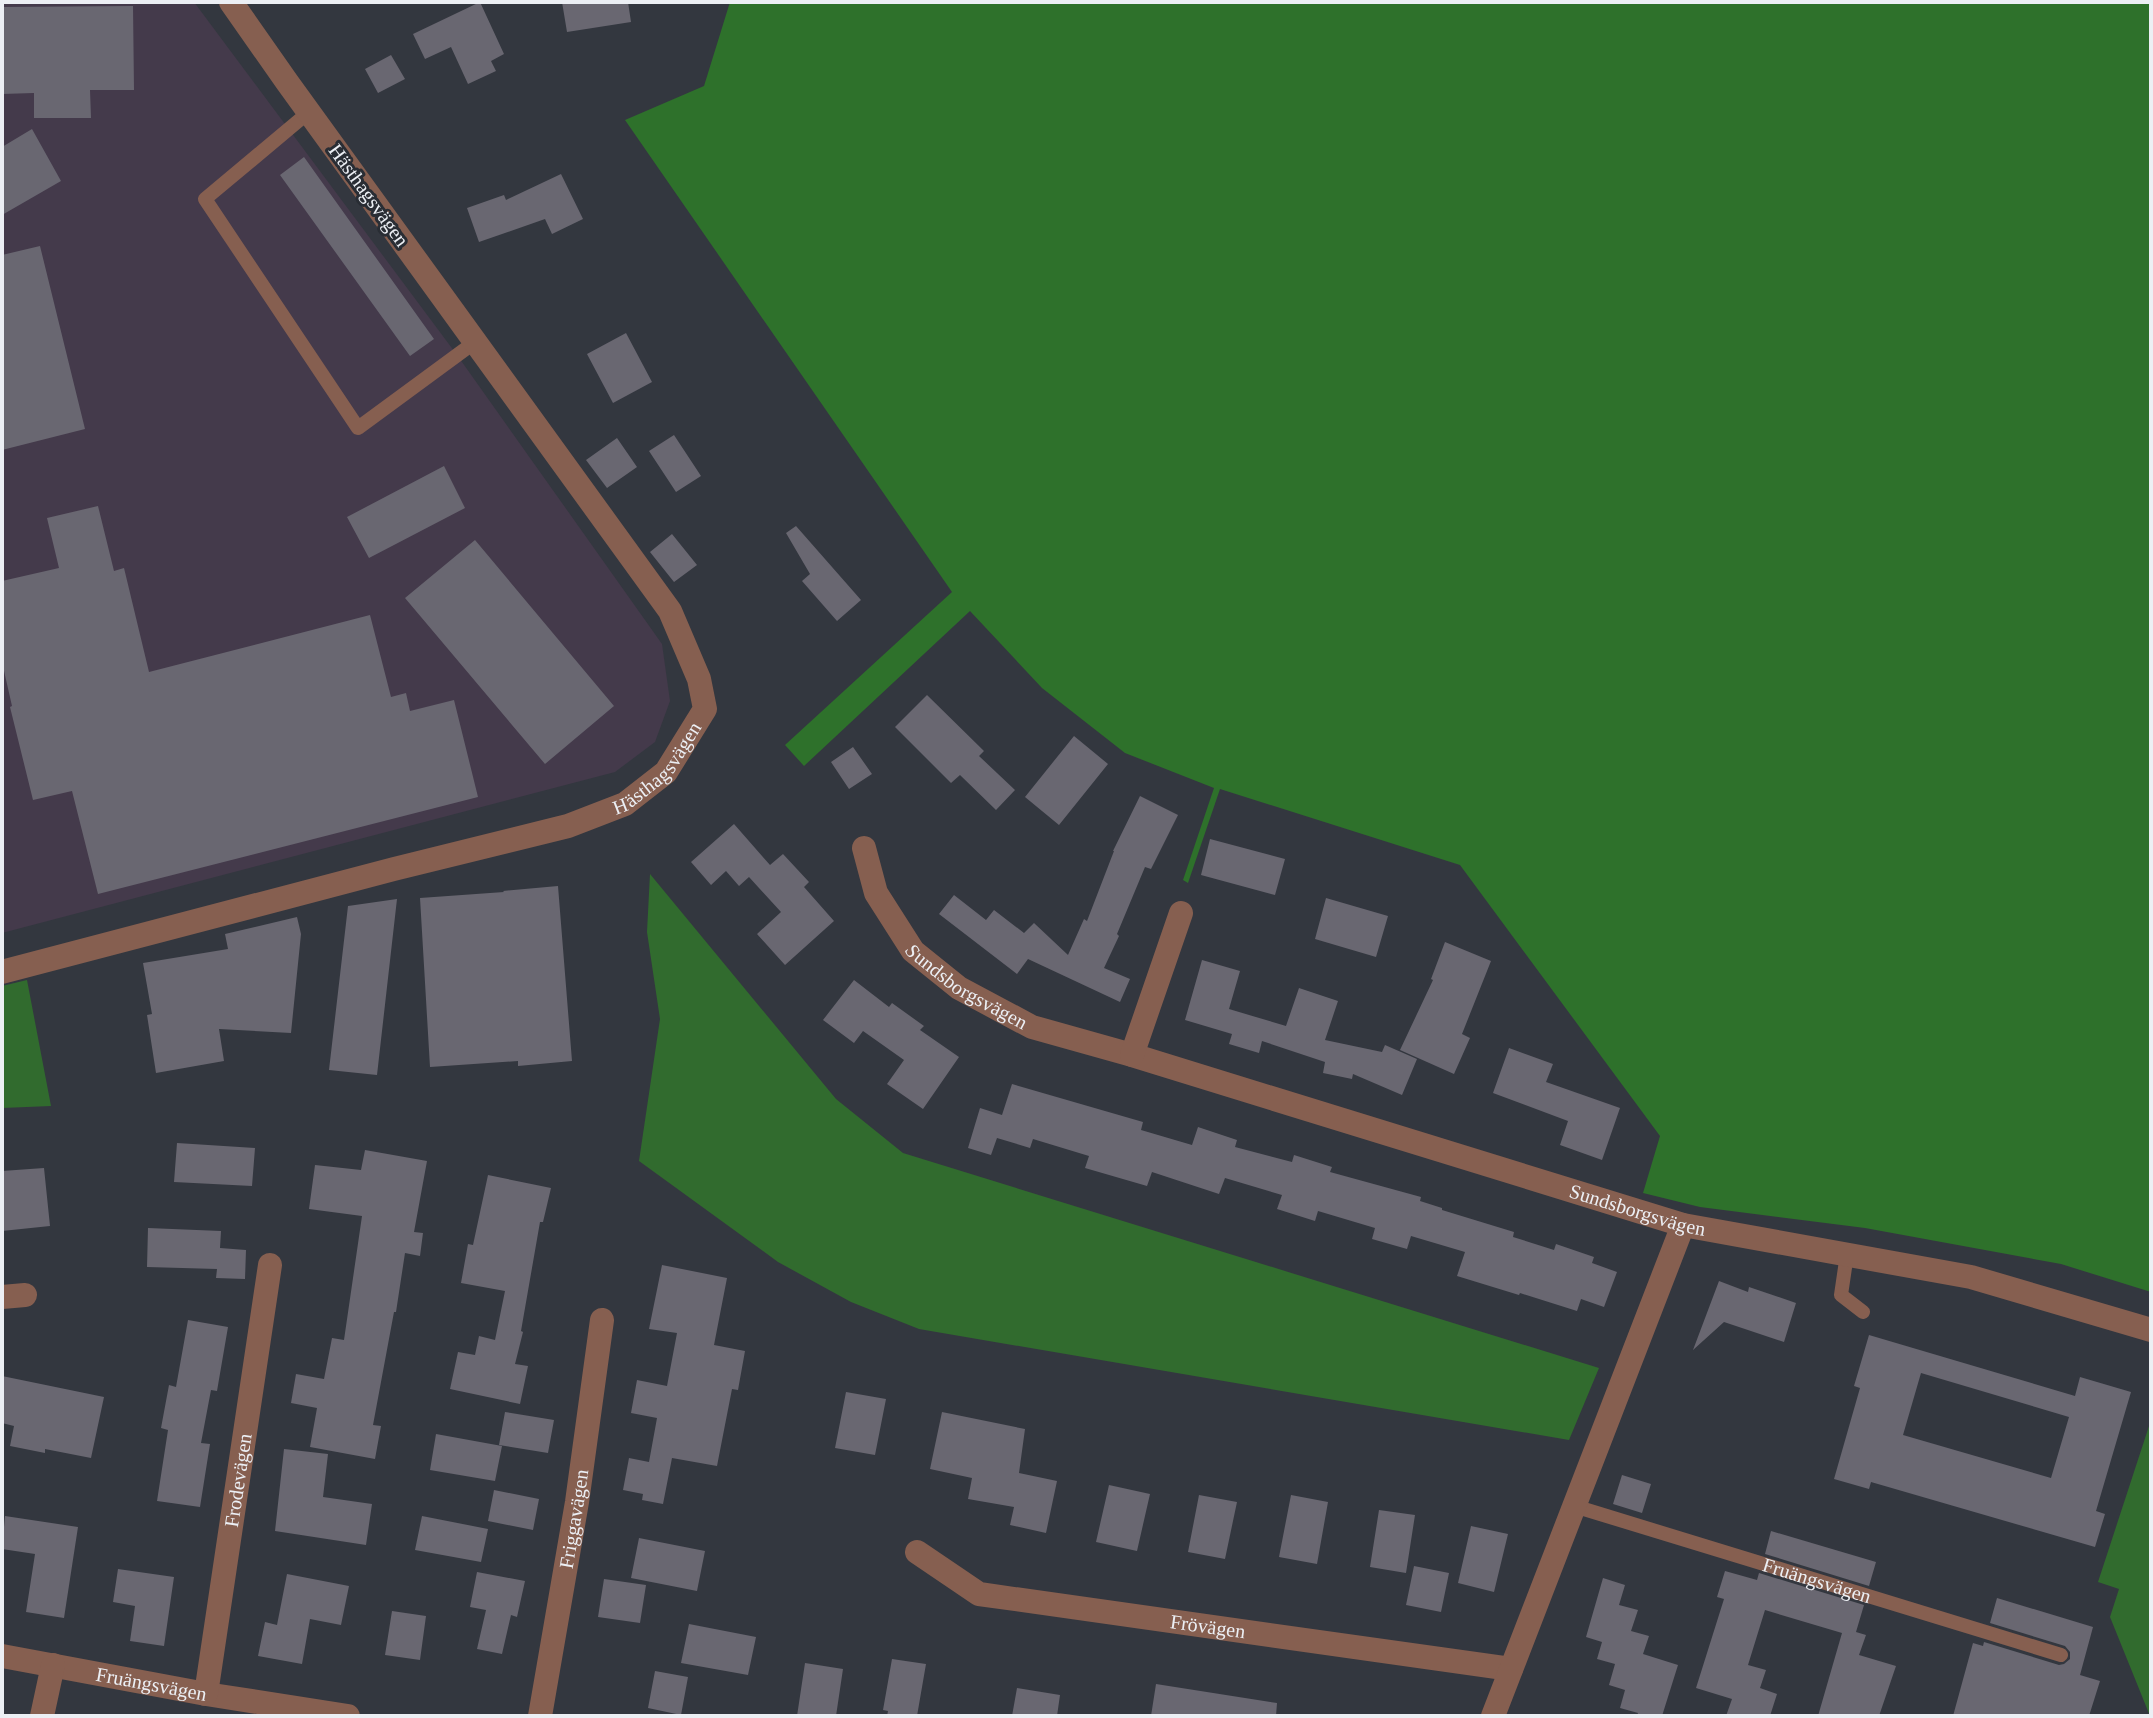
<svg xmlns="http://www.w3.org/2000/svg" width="2153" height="1718" font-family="'Times New Roman',serif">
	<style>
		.industrial { fill: #443a4b }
		.green { fill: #316b2e }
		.forest { fill: #2e712b }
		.building { fill: #696771; fill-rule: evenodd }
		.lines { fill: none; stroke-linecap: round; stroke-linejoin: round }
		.lane { stroke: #865f50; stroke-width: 14 }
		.street { stroke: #865f50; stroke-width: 24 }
		.labels { text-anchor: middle; stroke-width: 6; stroke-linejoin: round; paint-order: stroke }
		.street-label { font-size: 20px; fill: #eceff4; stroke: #292d34 }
	</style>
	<rect width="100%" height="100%" fill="#33373f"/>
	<path class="industrial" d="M 2,2 L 194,2 L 457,355 L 662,644 L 670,701 L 655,742 L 615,772 L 2,933 Z"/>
	<path class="green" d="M 650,874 L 836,1099 L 903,1153 L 1599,1368 L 1569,1440 L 919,1329 L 851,1302 L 778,1262 L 639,1161 L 660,1019 L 647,932 Z
		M 27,980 L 51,1106 L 2,1108 L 2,986 Z
		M 2151,1420 L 2151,1716 L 2150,1716 L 2110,1617 L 2119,1589 L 2098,1582 Z"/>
	<path class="forest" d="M 730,2 L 2151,2 L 2151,1292 L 2061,1264 L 1865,1228 L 1700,1207 L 1643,1193 L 1660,1136 L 1460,865 L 1220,789 L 1188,883 L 1183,880 L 1214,788 L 1125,753 L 1042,688 L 970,611 L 804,766 L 785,745 L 952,592 L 625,120 L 704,86 Z"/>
	<path class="building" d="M 480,2 L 504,54 L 491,61 L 496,71 L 468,84 L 451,47 L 425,59 L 413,34 Z
		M 562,2 L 628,2 L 631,22 L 567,32 Z
		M 133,6 L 134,90 L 90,90 L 91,118 L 34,118 L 34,93 L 2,94 L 2,7 Z
		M 391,55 L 405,79 L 378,93 L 365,69 Z
		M 32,129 L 61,181 L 2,215 L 2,147 Z
		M 304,157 L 434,339 L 410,356 L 280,175 Z
		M 561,174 L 583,219 L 552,234 L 545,219 L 479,242 L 467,208 L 504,195 L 506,200 Z
		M 40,246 L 85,429 L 2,450 L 2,255 Z
		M 626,333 L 652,382 L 613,403 L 587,354 Z
		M 674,435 L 701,476 L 676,492 L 649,451 Z
		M 617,438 L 637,467 L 607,488 L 586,460 Z
		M 444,466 L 465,508 L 369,558 L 347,517 Z
		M 98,506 L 114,571 L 124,568 L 149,672 L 370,615 L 391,697 L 406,693 L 410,711 L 454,700 L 478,797 L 98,894 L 72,791 L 33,800 L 10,707 L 12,706 L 2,662 L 2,581 L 59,568 L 47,518 Z
		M 796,526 L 861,600 L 837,621 L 802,581 L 810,574 L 786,533 Z
		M 672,534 L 697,565 L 674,582 L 650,552 Z
		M 475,540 L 614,706 L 545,764 L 405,598 Z
		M 927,695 L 984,751 L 979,756 L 1015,790 L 996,810 L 960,775 L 951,783 L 895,727 Z
		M 1074,736 L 1108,764 L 1059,825 L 1025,797 Z
		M 853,747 L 872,774 L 849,789 L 831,762 Z
		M 1140,796 L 1178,815 L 1151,869 L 1145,867 L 1117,934 L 1119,936 L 1104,968 L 1130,979 L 1120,1002 L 1028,959 L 1017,974 L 939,914 L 954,895 L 986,920 L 994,910 L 1024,933 L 1034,923 L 1068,955 L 1084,919 L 1087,921 L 1114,851 L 1113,851 Z
		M 734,824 L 770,865 L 783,854 L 809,882 L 804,887 L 834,921 L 785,965 L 757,934 L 781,912 L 749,877 L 739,886 L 726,871 L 711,885 L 691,862 Z
		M 1210,839 L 1285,859 L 1275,895 L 1201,875 Z
		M 558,886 L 572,1061 L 518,1066 L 518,1061 L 430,1067 L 420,898 L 504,892 L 503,891 Z
		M 1326,898 L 1388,916 L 1376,957 L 1315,939 Z
		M 397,899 L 377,1075 L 329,1070 L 348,906 Z
		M 297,917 L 301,934 L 291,1033 L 219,1029 L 224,1061 L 156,1073 L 147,1015 L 152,1014 L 143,963 L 228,949 L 225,934 Z
		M 1445,942 L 1491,961 L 1462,1034 L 1470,1038 L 1454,1074 L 1400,1050 L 1433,980 L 1431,979 Z
		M 1202,960 L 1240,971 L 1229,1009 L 1286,1026 L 1299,988 L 1338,1001 L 1325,1040 L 1382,1052 L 1385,1045 L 1417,1059 L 1402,1095 L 1353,1074 L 1352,1079 L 1323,1073 L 1325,1062 L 1262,1041 L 1259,1053 L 1229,1044 L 1232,1034 L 1185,1020 Z
		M 854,980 L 889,1007 L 892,1003 L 924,1026 L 920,1030 L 959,1057 L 923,1109 L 887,1084 L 904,1060 L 863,1031 L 854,1043 L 823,1020 Z
		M 1509,1048 L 1553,1064 L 1546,1082 L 1620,1108 L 1602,1160 L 1560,1145 L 1568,1121 L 1493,1093 Z
		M 1012,1084 L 1143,1122 L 1141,1130 L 1192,1145 L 1198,1127 L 1237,1140 L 1235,1147 L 1292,1162 L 1294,1155 L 1332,1167 L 1330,1172 L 1421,1197 L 1420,1201 L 1442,1208 L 1442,1210 L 1514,1232 L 1513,1237 L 1554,1250 L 1556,1244 L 1594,1257 L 1592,1263 L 1617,1272 L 1604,1307 L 1581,1299 L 1577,1311 L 1520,1293 L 1519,1295 L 1457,1276 L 1465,1252 L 1411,1236 L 1407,1249 L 1372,1239 L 1375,1228 L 1318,1211 L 1315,1221 L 1277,1209 L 1282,1195 L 1225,1178 L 1219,1194 L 1152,1172 L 1147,1186 L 1085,1168 L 1089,1156 L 1033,1139 L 1030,1148 L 997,1138 L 991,1155 L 968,1148 L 980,1108 L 1002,1115 Z
		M 177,1143 L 255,1148 L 252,1186 L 174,1182 Z
		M 365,1150 L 427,1161 L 414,1232 L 423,1233 L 420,1256 L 405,1253 L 396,1312 L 394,1312 L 373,1425 L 381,1426 L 375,1459 L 310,1447 L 317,1408 L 291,1403 L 296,1374 L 324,1379 L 332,1338 L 344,1340 L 362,1216 L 309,1209 L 315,1165 L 361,1170 Z
		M 44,1168 L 50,1226 L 2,1231 L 2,1171 Z
		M 488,1175 L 551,1188 L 543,1222 L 540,1222 L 521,1331 L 523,1332 L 515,1364 L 528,1366 L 520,1404 L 450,1389 L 458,1352 L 475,1355 L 479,1336 L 495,1340 L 505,1291 L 461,1283 L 468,1244 L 473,1245 Z
		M 148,1228 L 221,1231 L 220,1248 L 246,1250 L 245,1279 L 216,1278 L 217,1269 L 147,1267 Z
		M 662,1265 L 727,1278 L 714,1345 L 745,1351 L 738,1390 L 732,1389 L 717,1466 L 672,1458 L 663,1504 L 642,1500 L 643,1494 L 623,1490 L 629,1458 L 649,1462 L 657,1418 L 631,1413 L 637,1380 L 667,1386 L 677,1333 L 649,1329 Z
		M 1719,1281 L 1748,1292 L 1749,1287 L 1796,1303 L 1784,1342 L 1724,1322 L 1693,1350 Z
		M 188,1320 L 228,1327 L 217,1391 L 211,1390 L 201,1443 L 210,1444 L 200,1507 L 157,1501 L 168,1430 L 161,1428 L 169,1385 L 176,1387 Z
		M 1869,1335 L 2075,1396 L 2080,1377 L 2131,1392 L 2096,1511 L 2105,1514 L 2095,1547 L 1871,1482 L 1869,1489 L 1834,1479 L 1860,1388 L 1854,1386 ZM 1921,1373 L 2069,1417 L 2051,1478 L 1903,1435 Z
		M 2,1376 L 104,1397 L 91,1458 L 45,1449 L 45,1453 L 10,1446 L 14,1426 L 2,1423 Z
		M 846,1392 L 886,1399 L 875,1455 L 835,1448 Z
		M 505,1412 L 554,1420 L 548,1453 L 499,1445 Z
		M 942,1412 L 1025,1429 L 1019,1473 L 1057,1481 L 1046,1533 L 1010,1525 L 1014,1507 L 968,1499 L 972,1478 L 930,1469 Z
		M 436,1434 L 502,1446 L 495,1481 L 430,1470 Z
		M 284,1449 L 328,1454 L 323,1497 L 372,1504 L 366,1545 L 275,1531 Z
		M 1622,1475 L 1651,1484 L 1642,1513 L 1613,1504 Z
		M 1109,1485 L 1150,1494 L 1137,1551 L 1096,1542 Z
		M 494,1490 L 539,1499 L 533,1530 L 488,1521 Z
		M 1199,1495 L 1237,1502 L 1225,1559 L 1188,1552 Z
		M 1291,1495 L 1328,1502 L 1317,1564 L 1279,1557 Z
		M 1379,1510 L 1415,1515 L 1406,1573 L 1370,1567 Z
		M 5,1516 L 78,1527 L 64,1618 L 26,1612 L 35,1554 L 2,1549 Z
		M 422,1516 L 488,1529 L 481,1562 L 415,1550 Z
		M 1471,1526 L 1508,1534 L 1494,1592 L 1458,1583 Z
		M 1771,1531 L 1876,1562 L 1869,1586 L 1765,1554 Z
		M 639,1538 L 705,1551 L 697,1591 L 631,1578 Z
		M 1414,1566 L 1449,1573 L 1441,1612 L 1406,1605 Z
		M 118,1569 L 174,1577 L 164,1646 L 130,1641 L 135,1606 L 113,1602 Z
		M 1725,1571 L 1757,1580 L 1759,1573 L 1864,1605 L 1856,1632 L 1866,1635 L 1859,1655 L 1896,1666 L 1879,1716 L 1818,1716 L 1842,1633 L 1765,1610 L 1748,1665 L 1766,1670 L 1760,1688 L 1777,1694 L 1770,1716 L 1726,1716 L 1732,1699 L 1696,1688 L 1724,1599 L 1717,1597 Z
		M 477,1572 L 525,1581 L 517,1617 L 511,1615 L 502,1654 L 477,1649 L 486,1610 L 470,1607 Z
		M 287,1574 L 349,1586 L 341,1625 L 310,1619 L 302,1664 L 258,1656 L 265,1622 L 277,1625 Z
		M 1603,1578 L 1625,1585 L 1619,1605 L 1638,1610 L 1631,1631 L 1649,1636 L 1643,1654 L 1678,1665 L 1662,1716 L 1637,1716 L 1638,1713 L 1620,1708 L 1625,1690 L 1609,1685 L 1615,1664 L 1597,1659 L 1602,1642 L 1586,1637 Z
		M 604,1579 L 646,1585 L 640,1623 L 598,1617 Z
		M 1997,1598 L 2093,1627 L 2080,1675 L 2100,1681 L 2089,1716 L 1953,1716 L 1973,1643 L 1983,1646 L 1984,1642 L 2059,1665 L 2064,1664 L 2070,1659 L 2070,1652 L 2065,1646 L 1990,1623 Z
		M 392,1611 L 426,1616 L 420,1660 L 385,1655 Z
		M 689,1624 L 756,1637 L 748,1675 L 681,1663 Z
		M 892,1659 L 926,1664 L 917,1716 L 887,1716 L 888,1711 L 883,1710 Z
		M 805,1663 L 843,1669 L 836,1716 L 797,1716 Z
		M 655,1671 L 688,1677 L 681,1715 L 648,1708 Z
		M 1156,1684 L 1277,1703 L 1276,1716 L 1151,1716 Z
		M 1017,1688 L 1060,1695 L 1057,1716 L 1012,1716 Z"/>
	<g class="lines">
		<g class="lane">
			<path d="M 309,112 L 205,199 L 358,428 L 475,342"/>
			<path d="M 1847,1254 L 1841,1295 L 1863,1312"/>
			<path id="s1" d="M 1574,1506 L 2061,1655"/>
		</g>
		<g class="street">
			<path id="s2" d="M 864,848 L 876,893 L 913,951 L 959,988 L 1032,1027 L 1132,1055 L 1683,1225 L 1971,1277 L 2151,1330"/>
			<path id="s3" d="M 2,972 L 394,869 L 568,826 L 625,804 L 666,772 L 705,709 L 699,679 L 670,611 L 287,82 L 231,2"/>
			<path d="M 1132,1055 L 1181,913"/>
			<path d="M 2,1297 L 25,1295"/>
			<path id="s4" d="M 917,1552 L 979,1594 L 1511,1669"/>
			<path id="s5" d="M 2,1656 L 206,1694 L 348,1716"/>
			<path id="s6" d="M 206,1694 L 270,1265"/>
			<path d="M 42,1716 L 53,1665"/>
			<path id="s7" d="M 540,1716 L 577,1502 L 602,1320"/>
			<path d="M 1493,1716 L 1683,1225"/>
		</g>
	</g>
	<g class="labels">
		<g class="street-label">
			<text transform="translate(369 195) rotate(54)" y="7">Hästhagsvägen</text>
			<text dy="7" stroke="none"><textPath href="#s3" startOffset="694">Hästhagsvägen</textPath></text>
			<text dy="7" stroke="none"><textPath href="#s2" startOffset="180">Sundsborgsvägen</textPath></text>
			<text dy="7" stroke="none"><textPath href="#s2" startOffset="890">Sundsborgsvägen</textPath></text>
			<text dy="7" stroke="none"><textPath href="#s6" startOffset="216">Frodevägen</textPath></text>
			<text dy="7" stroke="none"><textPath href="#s7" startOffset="200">Friggavägen</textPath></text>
			<text dy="7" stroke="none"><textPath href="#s1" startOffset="254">Fruängsvägen</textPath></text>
			<text dy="7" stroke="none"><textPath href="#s4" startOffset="306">Frövägen</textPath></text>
			<text dy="7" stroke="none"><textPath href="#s5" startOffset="152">Fruängsvägen</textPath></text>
		</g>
	</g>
	<rect width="2153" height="1718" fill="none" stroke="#eceff4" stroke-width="8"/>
</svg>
